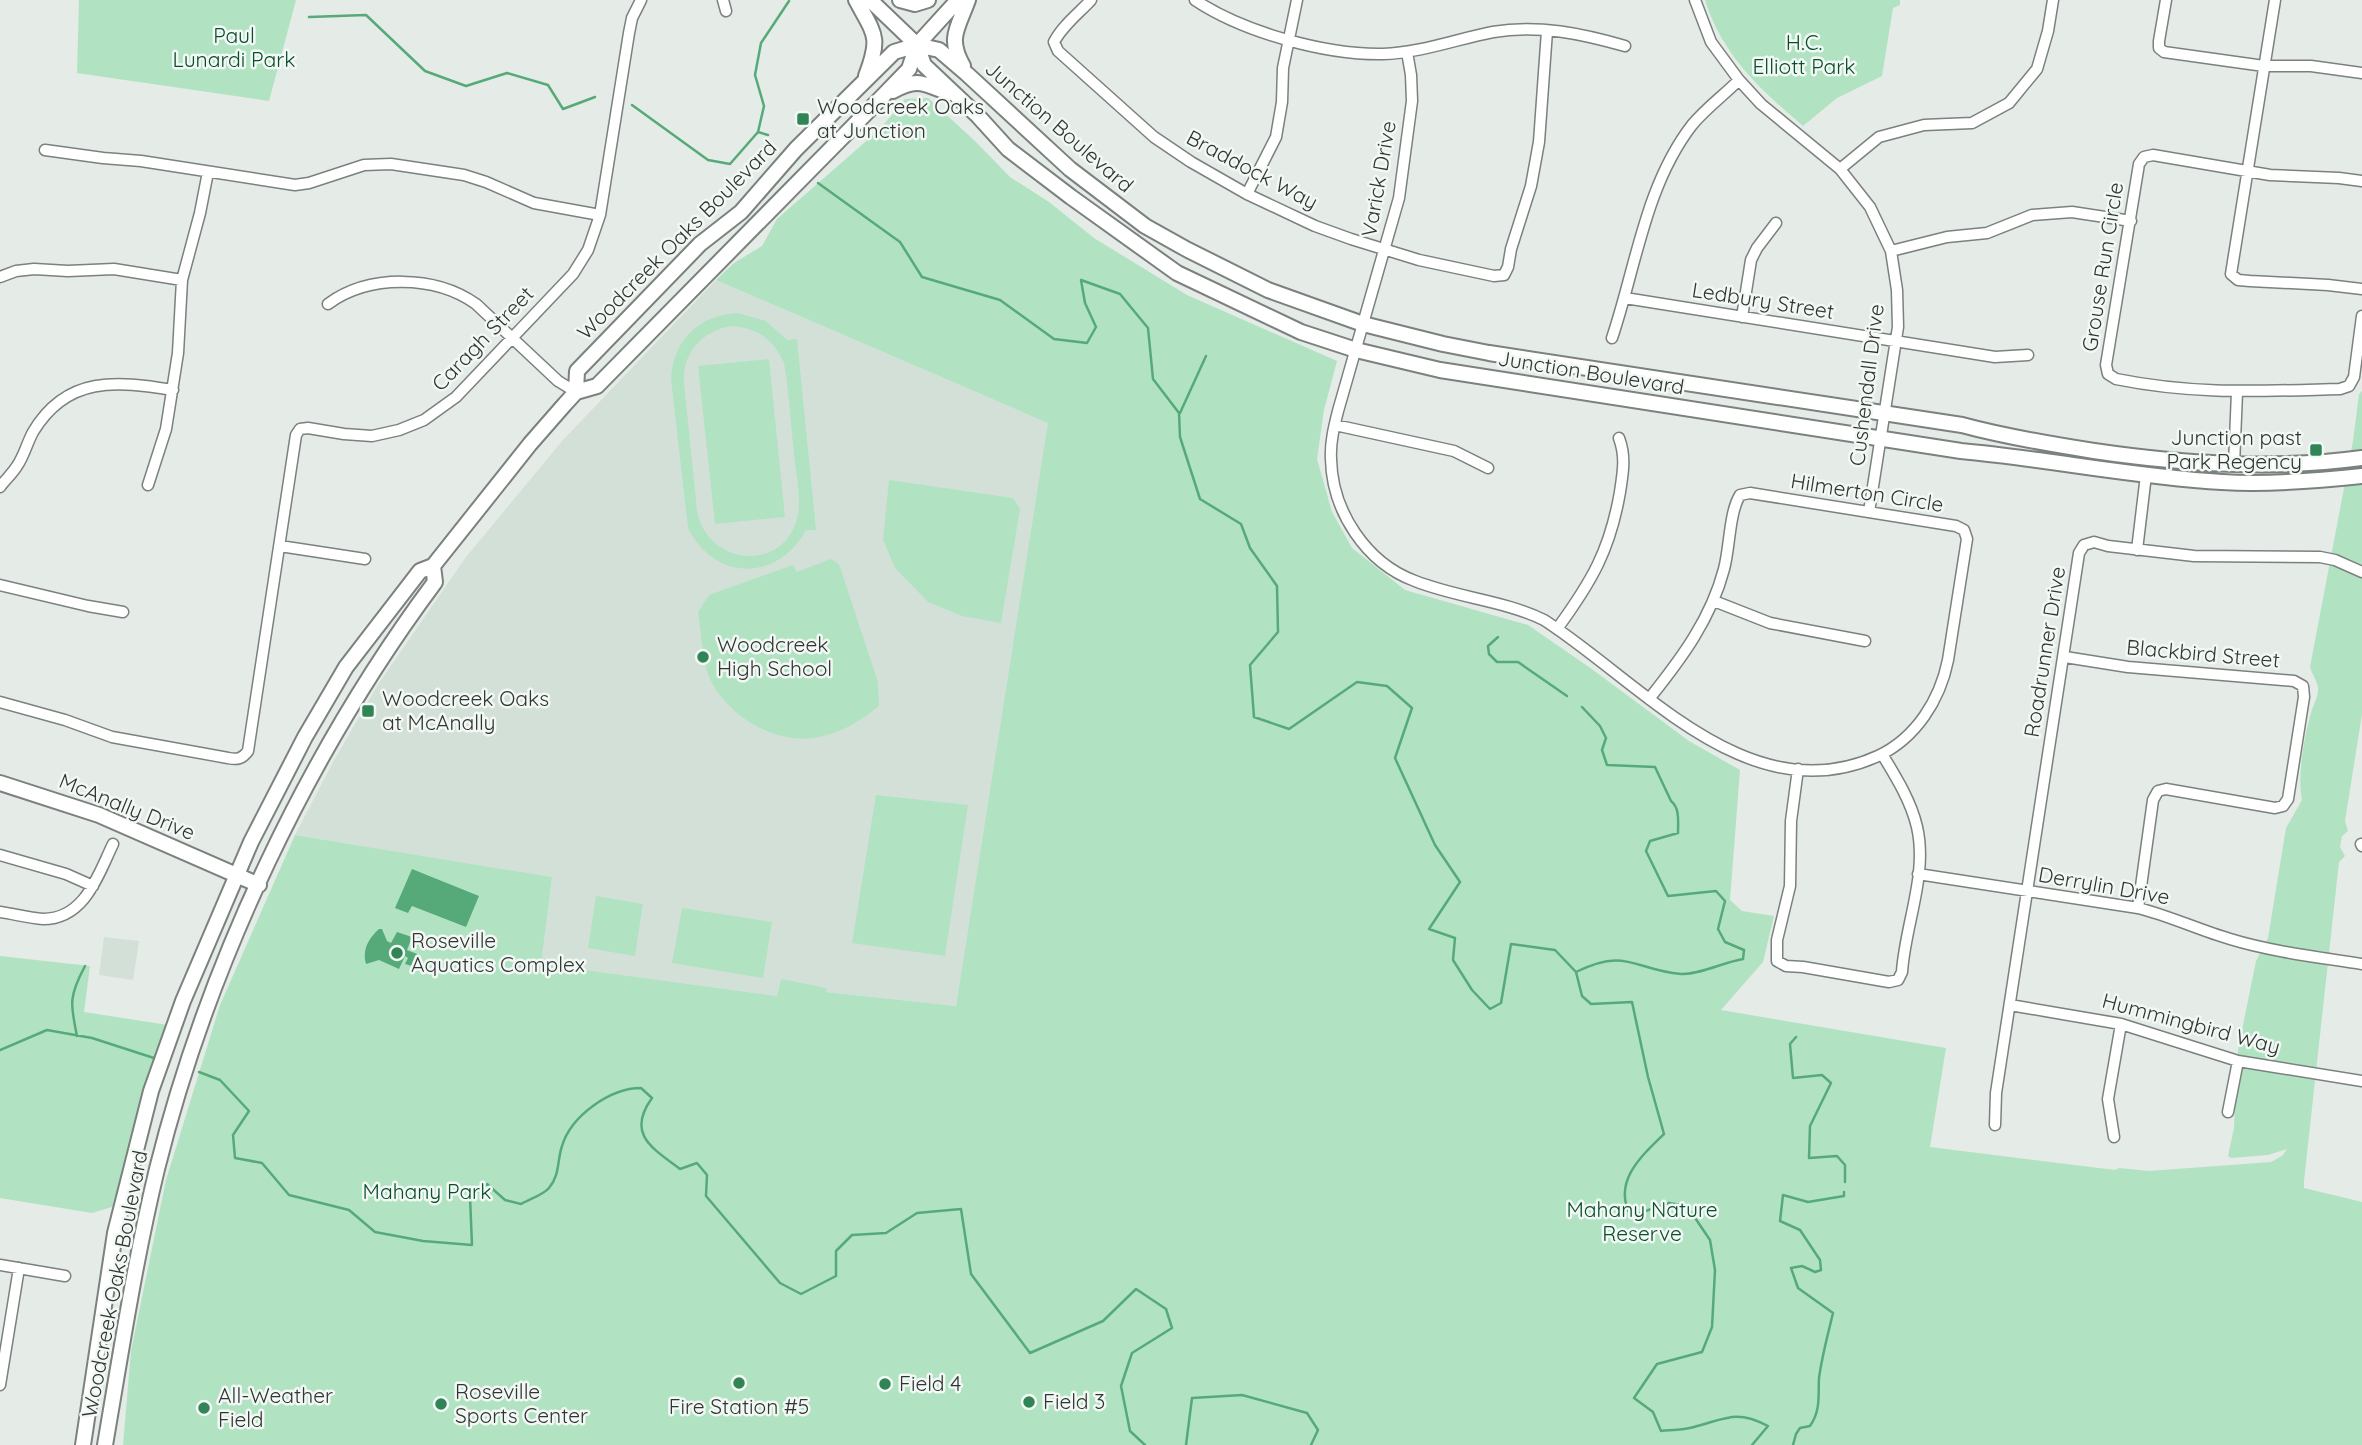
<svg xmlns="http://www.w3.org/2000/svg" width="2362" height="1445" font-family="Quicksand,sans-serif">
	<style>
		.built { fill: #d3e0d7 }
		.green { fill: #b1e3c2; fill-rule: evenodd }
		.water { fill: #56aa79 }
		.lines { fill: none; stroke-linecap: round; stroke-linejoin: round }
		.stream { stroke: #56aa79; stroke-width: 2.5 }
		.street-casing { stroke: #7b817d; stroke-width: 13 }
		.secondary-casing { stroke: #7b817d; stroke-width: 18 }
		.street { stroke: #fff; stroke-width: 10 }
		.secondary { stroke: #fff; stroke-width: 14 }
		.poi-dot { fill: #318456; stroke: #f2f8f4; stroke-width: 2.5 }
		.labels { text-anchor: middle; stroke-width: 5; stroke-linejoin: round; paint-order: stroke }
		.park-label { font-size: 21px; fill: #094d2c; stroke: #f2f8f4 }
		.poi-label { font-size: 21px; fill: #323433; stroke: #f2f8f4; text-anchor: start }
		.street-label { font-size: 21px; fill: #323433; stroke: #f2f8f4 }
	</style>
	<rect width="100%" height="100%" fill="#e5ebe6"/>
	<path class="built" d="M 716,280 L 1049,423 L 956,1006 L 826,992 L 827,988 L 781,980 L 777,996 L 540,964 L 552,877 L 295,835 L 333,762 L 379,683 L 466,557 L 563,440 Z
		M 104,937 L 139,941 L 133,980 L 99,975 Z"/>
	<path class="green" d="M 79,0 L 296,0 L 269,101 L 77,73 Z
		M 1705,0 L 1900,0 L 1900,5 L 1893,8 L 1882,76 L 1837,98 L 1803,126 C 1761,90 1722,55 1705,0 Z
		M 928,98 L 975,141 L 1010,177 L 1049,202 L 1094,238 L 1187,295 L 1337,361 L 1324,410 L 1317,459 L 1332,512 L 1352,548 L 1405,590 L 1528,625 L 1589,667 L 1689,741 L 1740,770 L 1730,900 L 1742,911 L 1774,916 L 1763,962 L 1721,1010 L 1946,1048 L 1930,1147 L 2115,1170 L 2119,1168 L 2149,1171 L 2271,1162 L 2282,1156 L 2287,1149 L 2268,1155 L 2231,1158 L 2228,1156 L 2234,1128 L 2238,1050 L 2256,961 L 2268,938 L 2286,828 L 2302,800 C 2297,776 2304,738 2311,713 C 2313,704 2319,697 2318,687 C 2317,681 2312,674 2310,667 L 2353,441 L 2359,394 L 2362,391 L 2362,714 L 2345,821 L 2348,831 L 2342,836 L 2340,847 L 2345,856 L 2339,862 L 2304,1181 L 2304,1188 L 2362,1202 L 2362,1445 L 123,1445 L 131,1351 L 166,1180 L 220,1005 L 295,835 L 552,877 L 541,964 L 777,996 L 781,979 L 827,988 L 826,992 L 956,1006 L 1048,423 L 716,280 L 734,263 L 762,246 L 777,219 L 879,130 L 905,99 Z
		M 738,313 L 766,321 L 787,340 L 797,339 L 816,530 L 806,530 C 778,582 715,582 688,528 L 671,379 C 673,340 699,315 738,313 ZM 729,326 C 756,327 773,338 784,363 C 789,393 791,424 794,455 C 796,475 802,499 797,519 C 782,574 706,565 697,510 L 684,383 C 682,353 701,333 729,326 Z
		M 769,359 L 785,517 L 715,524 L 698,366 Z
		M 889,480 L 1013,498 L 1020,509 L 1001,623 L 962,616 L 928,602 L 895,568 L 883,540 Z
		M 831,559 L 839,564 L 878,682 L 879,706 C 862,720 844,731 823,736 C 780,748 730,718 711,681 C 703,667 701,629 698,612 L 709,595 L 793,565 L 797,572 Z
		M 876,795 L 968,805 L 945,956 L 852,943 Z
		M 596,896 L 643,904 L 635,956 L 588,948 Z
		M 682,908 L 772,922 L 763,978 L 672,963 Z
		M 0,956 L 90,966 L 84,1012 L 168,1025 L 130,1144 L 115,1206 L 92,1213 L 0,1198 Z"/>
	<path class="water" d="M 412,869 L 479,896 L 466,927 L 412,906 L 408,913 L 395,908 Z
		M 379,929 L 382,929 L 387,941 L 391,943 L 397,932 L 412,937 L 407,950 L 417,954 L 412,966 L 405,964 L 408,958 L 405,956 L 399,969 L 379,960 L 366,964 C 362,950 368,939 379,929 Z"/>
	<g class="lines">
		<path class="stream" d="M 309,17 L 366,15 L 425,71 L 466,86 L 507,73 L 548,85 L 563,109 L 595,97
			M 632,105 L 708,160 L 730,164 L 758,132 L 768,135
			M 758,132 L 764,106 L 755,75 L 761,43 L 789,1
			M 818,183 L 900,242 L 922,277 L 1000,300 L 1054,339 L 1087,343 L 1096,327 L 1085,303 L 1081,280 L 1120,294 L 1148,328 L 1153,379 L 1179,413 L 1180,437 L 1200,499 L 1241,524 L 1250,548 L 1277,586 L 1278,632 L 1250,665 L 1254,717 L 1289,729 L 1357,682 L 1387,686 L 1412,708 L 1395,758 L 1435,845 L 1460,882 L 1429,929 L 1455,938 L 1453,960 L 1472,990 L 1490,1009 L 1501,1003 L 1511,944 L 1555,950 L 1576,972 L 1582,996 L 1591,1004 L 1632,1002 L 1648,1077 L 1664,1134 C 1640,1157 1612,1183 1631,1216 L 1669,1203 L 1687,1206 L 1710,1240 L 1715,1270 L 1712,1327 L 1702,1352 L 1657,1364 L 1634,1398 L 1653,1412 L 1661,1431 C 1672,1430 1684,1430 1694,1427 C 1725,1419 1736,1409 1768,1426 L 1752,1445
			M 1180,413 L 1206,356
			M 1498,637 L 1488,646 L 1489,654 L 1497,662 L 1518,662 L 1567,696
			M 1576,972 C 1627,947 1634,970 1681,974 C 1699,975 1724,962 1743,959 L 1744,950 L 1725,942 L 1718,929 L 1725,901 L 1716,891 L 1668,896 L 1646,851 L 1650,841 L 1678,833 C 1678,822 1680,808 1671,801 L 1655,767 L 1607,765 L 1602,750 L 1606,738 L 1600,726 L 1582,707
			M 77,1036 C 70,1003 69,996 85,966
			M 1796,1037 L 1790,1044 L 1793,1078 L 1822,1075 L 1831,1083 L 1810,1126 L 1809,1158 L 1837,1156 L 1845,1165 L 1845,1182
			M 0,1050 L 47,1030 L 92,1038 L 157,1059
			M 199,1072 L 220,1080 L 249,1111 L 233,1135 L 235,1158 L 262,1163 L 289,1195 L 349,1210 L 375,1232 L 423,1241 L 472,1245 L 470,1197 L 487,1184 L 505,1200 L 521,1204 C 530,1199 543,1195 549,1188 C 560,1175 557,1161 562,1146 C 571,1116 610,1088 641,1088 L 652,1098 C 626,1134 652,1148 680,1169 L 697,1163 L 707,1175 L 706,1196 L 780,1283 L 801,1294 L 836,1276 L 836,1251 L 852,1235 L 886,1233 L 917,1213 L 961,1209 L 971,1274 L 1030,1353 L 1103,1321 L 1136,1289 L 1166,1309 L 1172,1328 L 1132,1353 L 1121,1386 L 1130,1431 L 1145,1445
			M 1186,1445 L 1192,1398 L 1242,1395 L 1307,1413 L 1318,1430 L 1311,1445
			M 1793,1445 L 1796,1434 L 1800,1428 L 1810,1426 C 1821,1410 1818,1396 1819,1378 C 1822,1356 1828,1334 1833,1313 L 1798,1288 L 1791,1268 L 1802,1266 L 1815,1272 L 1821,1270 L 1820,1260 L 1800,1230 L 1780,1221 L 1783,1195 L 1808,1202 L 1844,1196 L 1844,1192"/>
		<g class="street-casing">
			<path id="street" d="M 723,0 L 726,11
				M 1091,0 C 1079,13 1062,26 1054,42 L 1058,51 L 1154,137 L 1191,162 L 1247,194 L 1315,226 L 1351,239 L 1419,260 L 1494,276 L 1504,275 L 1508,267 L 1511,249 L 1531,186 L 1539,142 L 1547,31
				M 1195,0 C 1243,32 1325,55 1383,54 C 1420,53 1457,39 1493,32 C 1538,24 1583,34 1625,46
				M 1695,0 L 1711,42 L 1739,80 L 1761,104 L 1840,169 L 1870,207 L 1891,251 L 1897,290 L 1898,327 L 1869,512
				M 2166,0 L 2159,41 L 2159,48 L 2164,52 L 2264,66 L 2311,66 L 2362,73
				M 2275,0 L 2231,274 L 2238,280 L 2250,281 L 2328,285 L 2362,289
				M 1407,52 L 1411,75 L 1412,101 L 1399,198 L 1338,411 C 1334,427 1330,443 1331,459 C 1332,511 1366,563 1415,581 C 1458,598 1503,600 1544,620 C 1641,682 1749,815 1878,756 C 1916,738 1940,700 1948,660 L 1967,539 L 1964,530 L 1956,526 L 1750,493 L 1740,495 C 1729,513 1730,547 1724,569 C 1711,619 1681,659 1649,699
				M 45,150 L 103,158 L 141,161 L 295,185 L 309,183 L 364,165 L 391,164 L 464,175 L 486,182 L 534,203 L 600,215
				M 1840,169 L 1879,137 L 1924,125 L 1972,123 L 2009,103 L 2037,69 L 2048,31 L 2053,0
				M 2362,181 L 2339,178 L 2270,175 L 2153,155 L 2144,157 L 2139,164 L 2106,365 L 2108,374 L 2116,379 C 2195,395 2261,391 2340,389 L 2349,386 L 2354,377 L 2362,316
				M 1247,194 L 1276,137 L 1282,102 L 1283,68 L 1297,0
				M 1891,251 L 1947,237 L 1987,233 L 2032,215 L 2072,212 L 2131,221
				M 0,277 L 16,271 L 34,269 L 68,271 L 114,269 L 182,280
				M 1625,298 L 1995,357 L 2028,355
				M 328,304 C 369,274 435,275 476,304 L 558,381 L 576,392
				M 1742,317 L 1751,260 L 1757,248 L 1776,223
				M 1612,338 C 1636,267 1645,186 1692,125 C 1706,108 1723,96 1739,80
				M 1335,425 L 1454,451 L 1488,468
				M 2234,465 L 2237,392
				M 148,485 L 166,429 L 178,353 L 182,280 L 200,213 L 208,172
				M 0,487 C 5,480 12,474 17,466 C 24,456 27,443 33,432 C 67,375 117,381 173,390
				M 280,546 L 365,559
				M 2137,550 L 2146,475
				M 0,585 L 88,606 L 123,612
				M 1714,601 L 1770,623 L 1865,641
				M 1557,629 C 1592,581 1610,550 1620,492 C 1623,472 1626,457 1619,438
				M 2065,657 L 2128,667 L 2294,681 L 2303,686 L 2304,697 L 2288,799 L 2283,806 L 2275,808 L 2166,789 L 2158,791 L 2153,800 L 2138,908
				M 0,702 L 65,720 L 112,737 L 228,758 C 237,760 242,759 248,751 L 296,435 L 300,429 L 308,428 L 344,434 L 372,436 L 399,430 L 424,420 L 456,397 L 573,274 L 588,250 L 600,215 L 629,33 L 632,18 L 641,0
				M 1798,769 L 1791,821 L 1790,886 L 1777,940 L 1777,961 L 1786,966 L 1803,967 L 1889,982 L 1898,980 L 1902,972 C 1905,925 1928,875 1917,827 C 1911,801 1896,777 1882,754
				M 2361,844 L 2362,846
				M 0,855 L 66,874 L 93,886
				M 1918,874 L 2138,908 C 2170,916 2199,930 2230,939 C 2273,952 2318,957 2362,964
				M 0,912 C 14,914 29,918 43,919 C 85,919 98,875 113,844
				M 2010,1005 L 2121,1024 L 2238,1061 L 2362,1081
				M 2228,1112 L 2238,1061
				M 1995,1125 L 1996,1093 L 2079,553 L 2084,545 L 2094,542 L 2108,546 L 2194,556 L 2320,557 L 2335,560 L 2362,572
				M 2114,1137 L 2108,1099 L 2121,1024
				M 0,1265 L 65,1276
				M 0,1385 L 19,1268"/>
		</g>
		<g class="secondary-casing">
			<path id="secondary" d="M 856,0 C 875,35 881,37 866,76
				M 870,0 L 917,45 L 924,65 L 978,116 L 1008,149 L 1071,197 L 1177,273 L 1301,332 L 1356,350 L 1440,370 L 1961,451 C 2048,459 2135,477 2222,482 C 2269,485 2316,481 2362,476
				M 900,0 L 915,4 L 928,0
				M 917,45 L 939,50 L 967,74 L 1070,169 L 1145,226 L 1188,250 L 1268,290 L 1363,324 L 1443,344 L 1489,353 L 1962,425 C 2006,437 2049,444 2094,451 C 2183,464 2272,470 2362,458
				M 963,66 C 947,38 958,28 968,0
				M 893,91 C 918,77 924,84 949,93
				M 576,392 L 577,371 L 700,244 L 741,212 L 796,149 L 894,52 L 917,45
				M 0,783 L 99,815 L 259,885
				M 83,1445 L 115,1233 L 151,1091 L 183,1001 L 251,842 L 305,737 L 346,667 L 420,571 L 433,566 L 530,444 L 565,404 L 576,392 L 597,386 L 880,99 L 909,69 L 917,45 L 958,0
				M 105,1445 C 121,1352 135,1260 157,1169 C 208,964 309,751 435,582 L 433,566"/>
		</g>
		<use href="#street" class="street"/>
		<use href="#secondary" class="secondary"/>
	</g>
	<g class="poi-dot">
		<rect x="796" y="112" width="14" height="14" rx="3.5"/>
		<rect x="2309" y="443" width="14" height="14" rx="3.5"/>
		<circle cx="703" cy="657" r="7"/>
		<rect x="361" y="704" width="14" height="14" rx="3.5"/>
		<circle cx="397" cy="953" r="7"/>
		<circle cx="739" cy="1383" r="7"/>
		<circle cx="885" cy="1384" r="7"/>
		<circle cx="1029" cy="1402" r="7"/>
		<circle cx="441" cy="1404" r="7"/>
		<circle cx="204" cy="1408" r="7"/>
	</g>
	<g class="labels">
		<g class="park-label">
			<text x="234" y="43">Paul<tspan x="234" dy="24">Lunardi Park</tspan></text>
			<text x="1804" y="50">H.C.<tspan x="1804" dy="24">Elliott Park</tspan></text>
			<text x="427" y="1199">Mahany Park</text>
			<text x="1642" y="1217">Mahany Nature<tspan x="1642" dy="24">Reserve</tspan></text>
		</g>
		<g class="poi-label">
			<text x="817" y="114">Woodcreek Oaks<tspan x="817" dy="24">at Junction</tspan></text>
			<text x="2302" y="445" text-anchor="end">Junction past<tspan x="2302" dy="24">Park Regency</tspan></text>
			<text x="717" y="652">Woodcreek<tspan x="717" dy="24">High School</tspan></text>
			<text x="382" y="706">Woodcreek Oaks<tspan x="382" dy="24">at McAnally</tspan></text>
			<text x="411" y="948">Roseville<tspan x="411" dy="24">Aquatics Complex</tspan></text>
			<text x="899" y="1391">Field 4</text>
			<text x="455" y="1399">Roseville<tspan x="455" dy="24">Sports Center</tspan></text>
			<text x="218" y="1403">All-Weather<tspan x="218" dy="24">Field</tspan></text>
			<text x="1043" y="1409">Field 3</text>
			<text x="739" y="1414" text-anchor="middle">Fire Station #5</text>
		</g>
		<g class="street-label">
			<text transform="translate(1059 127) rotate(41)" y="7">Junction Boulevard</text>
			<text transform="translate(1252 170) rotate(28)" y="7">Braddock Way</text>
			<text transform="translate(1379 179) rotate(-80)" y="7">Varick Drive</text>
			<text transform="translate(677 240) rotate(-45)" y="7">Woodcreek Oaks Boulevard</text>
			<text transform="translate(2103 267) rotate(-81)" y="7">Grouse Run Circle</text>
			<text transform="translate(1763 301) rotate(9)" y="7">Ledbury Street</text>
			<text transform="translate(483 339) rotate(-46)" y="7">Caragh Street</text>
			<text transform="translate(1591 373) rotate(9)" y="7">Junction Boulevard</text>
			<text transform="translate(1867 385) rotate(-83)" y="7">Cushendall Drive</text>
			<text transform="translate(1867 493) rotate(9)" y="7">Hilmerton Circle</text>
			<text transform="translate(2045 652) rotate(-81)" y="7">Roadrunner Drive</text>
			<text transform="translate(2203 654) rotate(5)" y="7">Blackbird Street</text>
			<text transform="translate(127 807) rotate(22)" y="7">McAnally Drive</text>
			<text transform="translate(2104 886) rotate(10)" y="7">Derrylin Drive</text>
			<text transform="translate(2191 1024) rotate(15)" y="7">Hummingbird Way</text>
			<text transform="translate(115 1284) rotate(-79)" y="7">Woodcreek Oaks Boulevard</text>
		</g>
	</g>
</svg>
